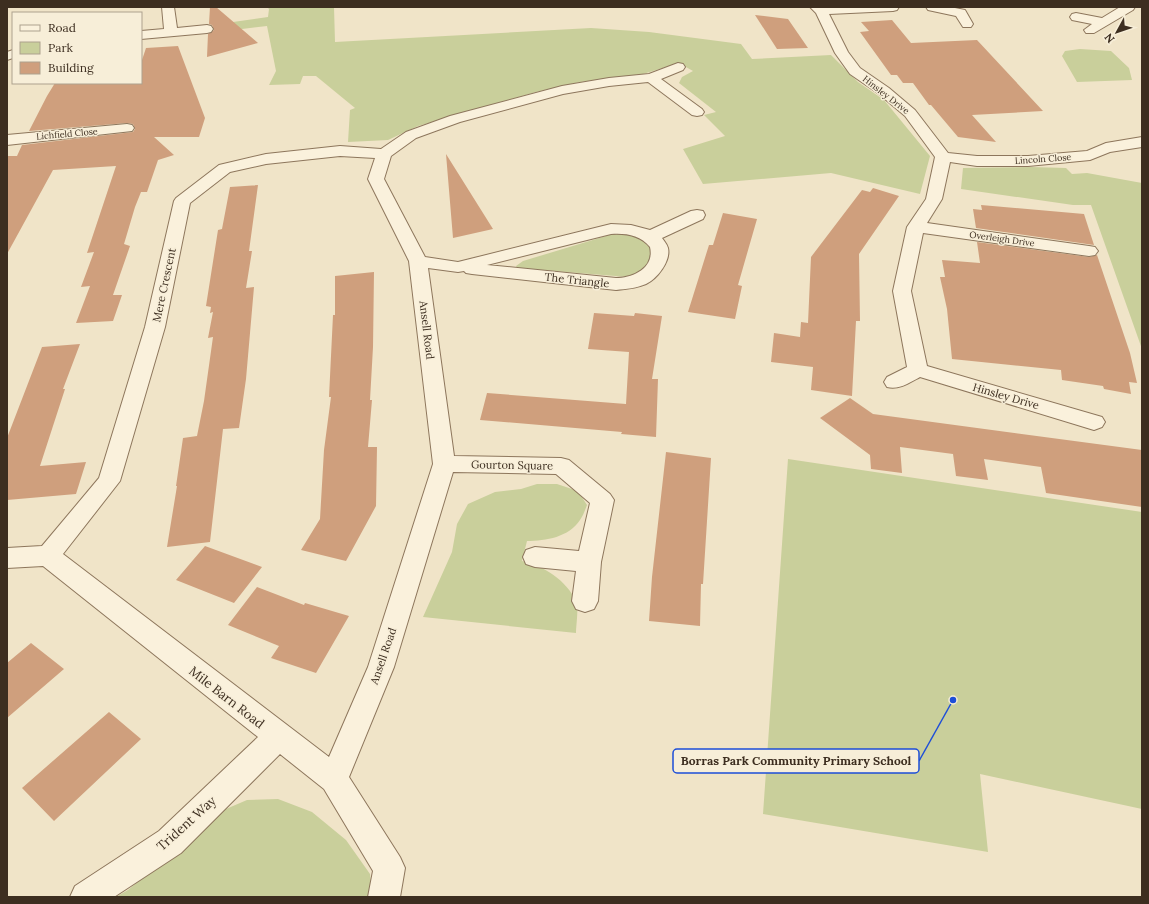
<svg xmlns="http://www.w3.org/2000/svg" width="1149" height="904" font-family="Lora,serif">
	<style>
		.green { fill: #c9cf9b }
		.building { fill: #cf9f7d }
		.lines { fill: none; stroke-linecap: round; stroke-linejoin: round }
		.street-casing { stroke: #8d765c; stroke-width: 2 }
		.street { fill: #faf1dc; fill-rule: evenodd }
		.labels { text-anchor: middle; stroke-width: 3; stroke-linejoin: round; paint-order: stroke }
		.far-street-label { font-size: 9px; fill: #3d2e20; stroke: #f7eed8 }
		.street-label { font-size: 11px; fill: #3d2e20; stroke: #f7eed8 }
		.near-street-label { font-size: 13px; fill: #3d2e20; stroke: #f7eed8 }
		.leader { fill: none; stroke: #1d4ed8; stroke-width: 1.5 }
		.callout-dot { fill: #1d4ed8; stroke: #f7eed8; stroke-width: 1.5 }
		.callout { fill: #f7eed8; stroke: #1d4ed8; stroke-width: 1.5 }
		.callout-label { font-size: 12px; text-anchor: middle; font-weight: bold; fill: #3d2e20 }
	</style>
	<rect width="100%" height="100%" fill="#f0e4c8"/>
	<path class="green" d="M 267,7 L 334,7 L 335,42 L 591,28 L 649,32 L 741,44 L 752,59 L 831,55 L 858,82 L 884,100 L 930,156 L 920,194 L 831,173 L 703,184 L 683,149 L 725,136 L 704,115 L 716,112 L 679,83 L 682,77 L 693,71 L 679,63 L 643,74 L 580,82 L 536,92 L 418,126 L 388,140 L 348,142 L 350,110 L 355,108 L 316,76 L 303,76 L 300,84 L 269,85 L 276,71 L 267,26 L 226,31 L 233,22 L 268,17 L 269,9 Z
		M 1080,49 L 1111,51 L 1129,68 L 1132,80 L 1077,82 L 1062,56 L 1065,51 Z
		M 1031,167 L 1066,168 L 1072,174 L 1087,173 L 1142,183 L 1142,349 L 1091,205 L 1073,205 L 961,189 L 963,168 Z
		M 616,233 C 634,234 640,237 652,250 C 647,267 647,273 628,277 L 517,268 L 516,266 L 523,261 Z
		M 788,459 L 1142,512 L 1142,809 L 980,774 L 988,852 L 763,814 Z
		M 537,484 L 557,484 L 578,491 L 587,505 C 585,510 583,516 580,520 C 569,537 546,541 527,541 L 522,561 C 543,565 567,581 576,601 C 579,607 576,625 576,633 L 423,617 L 452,552 L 457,524 L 468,504 L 495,492 L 521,489 Z
		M 278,799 L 312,812 L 346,840 L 370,874 L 372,897 L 116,897 L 128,890 L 173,853 L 219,812 L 247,800 Z"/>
	<path class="building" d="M 210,7 L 216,7 L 258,43 L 207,57 L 208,34 L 214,30 L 212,25 L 209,24 Z
		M 755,15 L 788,19 L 808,48 L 777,49 Z
		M 892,20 L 911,43 L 977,40 L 1043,111 L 972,115 L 996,142 L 958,137 L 931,105 L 929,105 L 913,83 L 903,83 L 897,75 L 891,75 L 860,32 L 869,31 L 861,22 Z
		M 178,46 L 205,118 L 199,137 L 154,137 L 174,155 L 158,160 L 147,192 L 141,192 L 135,207 L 124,244 L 130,246 L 113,295 L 122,295 L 113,321 L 76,323 L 90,286 L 81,287 L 94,252 L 87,253 L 116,166 L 53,170 L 7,254 L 7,156 L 17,156 L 22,145 L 133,132 L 135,129 L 133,124 L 127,123 L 29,131 L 47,96 L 55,83 L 141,83 L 141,63 L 146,48 Z
		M 446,154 L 493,229 L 453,238 Z
		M 258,185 L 249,251 L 252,251 L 246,288 L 254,287 L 246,379 L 239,428 L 223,429 L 210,542 L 167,547 L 177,486 L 176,486 L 183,438 L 197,436 L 204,401 L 213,337 L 208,338 L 213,312 L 210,313 L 211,307 L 206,306 L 218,230 L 222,229 L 230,187 Z
		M 873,188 L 899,196 L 859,254 L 860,321 L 856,321 L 852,396 L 811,390 L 813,367 L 771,362 L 774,333 L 800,337 L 801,322 L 808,323 L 811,257 L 862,190 L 870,192 Z
		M 981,205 L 1084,214 L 1094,245 L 976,228 L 973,209 L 982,210 Z
		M 723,213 L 757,219 L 738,285 L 742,286 L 735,319 L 688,312 L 709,245 L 713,245 Z
		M 977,242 L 1089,257 L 1097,255 L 1130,353 L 1137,383 L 1129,382 L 1131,394 L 1104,389 L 1103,386 L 1062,380 L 1061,370 L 952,359 L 947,309 L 940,277 L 945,277 L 942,260 L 980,263 Z
		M 374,272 L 373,347 L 370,400 L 372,400 L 368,447 L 377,447 L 376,506 L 346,561 L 301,550 L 320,519 L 324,450 L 331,397 L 329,397 L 333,315 L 335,315 L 335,276 Z
		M 594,313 L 634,316 L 635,313 L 662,316 L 652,379 L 658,379 L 656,437 L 621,434 L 622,432 L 480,420 L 487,393 L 626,404 L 629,352 L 588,349 Z
		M 80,344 L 63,389 L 65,389 L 40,466 L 86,462 L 76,494 L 7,500 L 7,438 L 42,347 Z
		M 850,398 L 873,414 L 1142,450 L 1142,507 L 1046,493 L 1041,467 L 984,459 L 988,480 L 956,476 L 953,454 L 900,447 L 902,473 L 871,469 L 870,455 L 820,418 Z
		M 666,452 L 711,458 L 703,584 L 701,584 L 700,626 L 649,621 L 652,577 Z
		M 205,546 L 262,567 L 234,603 L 176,580 Z
		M 257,587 L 304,605 L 305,603 L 349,616 L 316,673 L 271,658 L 279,646 L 228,625 Z
		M 31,643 L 64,669 L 7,718 L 7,663 Z
		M 109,712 L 141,739 L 54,821 L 22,788 Z"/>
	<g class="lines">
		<g class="street-casing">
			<path id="street" d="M 162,7 L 174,7 L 177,28 L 207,25 L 211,26 L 213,29 L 211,32 L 207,33 L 141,39 L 141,31 L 164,29 Z
				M 810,7 L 899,7 L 897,10 L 893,11 L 829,14 L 848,52 L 860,68 L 889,88 L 915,110 L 948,153 L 977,156 L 1028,156 L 1087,151 L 1106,143 L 1142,137 L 1142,147 L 1110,152 L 1090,160 L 1028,166 L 977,166 L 950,162 L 942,199 L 927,223 L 1089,246 L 1095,247 L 1098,251 L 1095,255 L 1089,256 L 923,233 L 911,291 L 927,366 L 1102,417 L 1105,422 L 1102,427 L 1094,430 L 920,377 C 909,383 899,390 887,387 L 884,382 L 887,377 L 907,367 L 893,291 L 907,227 L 926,199 L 935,157 L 905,116 L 879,94 L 850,74 L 835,53 L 816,13 Z
				M 926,7 L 950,7 L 965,10 L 973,24 L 971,27 L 963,27 L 956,16 L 928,10 Z
				M 1120,7 L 1135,7 L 1133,10 L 1094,33 L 1086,33 L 1084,30 L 1092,24 L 1072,20 L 1070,17 L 1072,14 L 1076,13 L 1102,18 Z
				M 13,50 L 13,58 L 7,60 L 7,52 Z
				M 678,63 L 683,64 L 685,67 L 683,70 L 661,79 L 702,109 L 704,112 L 702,115 L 697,116 L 692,115 L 648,82 L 609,86 L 563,94 L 460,122 L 416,138 L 391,156 L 384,179 L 425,257 L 458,262 L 611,224 L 631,225 L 650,230 L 691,211 L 697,210 L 703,211 L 705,215 L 703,219 L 662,238 C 664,241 667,244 668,248 C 671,261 657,279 646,284 C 637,288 626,289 616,290 L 472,274 L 466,273 L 464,271 L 458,272 L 428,268 L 454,456 L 561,458 L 569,460 L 610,494 L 614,500 L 601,562 L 598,601 L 594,609 L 585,612 L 576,609 L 572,601 L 576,571 L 535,567 L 526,564 L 523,557 L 526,550 L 535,547 L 579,551 L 590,503 L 556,474 L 453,472 L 394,667 L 349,777 L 400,857 L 405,868 L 400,897 L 368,897 L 373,871 L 324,789 L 280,754 L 181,853 L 114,897 L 70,897 L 75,886 L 159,831 L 258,737 L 43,566 L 7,568 L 7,548 L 42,546 L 99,478 L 145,327 L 174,201 L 176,198 L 219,165 L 266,154 L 340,146 L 381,149 L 406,132 L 450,116 L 562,86 L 609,78 L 649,74 ZM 340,156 L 375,158 L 368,179 L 409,261 L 433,464 L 368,667 L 329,757 L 63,554 L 120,481 L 165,327 L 190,203 L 230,172 L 266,164 ZM 611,234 C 626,233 640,235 650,247 C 655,268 633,278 616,278 L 487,265 Z
				M 127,124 L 132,125 L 134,128 L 132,131 L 7,145 L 7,135 Z"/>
		</g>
		<use href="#street" class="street"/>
	</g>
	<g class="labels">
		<g class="far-street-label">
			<text transform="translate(886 95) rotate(38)" y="3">Hinsley Drive</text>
			<text transform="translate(67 134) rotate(-5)" y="3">Lichfield Close</text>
			<text transform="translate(1043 159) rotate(-4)" y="3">Lincoln Close</text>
			<text transform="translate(1002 239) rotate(8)" y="3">Overleigh Drive</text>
		</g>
		<g class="street-label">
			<text transform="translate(577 280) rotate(6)" y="4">The Triangle</text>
			<text transform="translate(164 285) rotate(-78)" y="4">Mere Crescent</text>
			<text transform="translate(427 330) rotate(83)" y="4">Ansell Road</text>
			<text transform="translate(1006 396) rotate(16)" y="4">Hinsley Drive</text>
			<text transform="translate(512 465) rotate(1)" y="4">Gourton Square</text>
			<text transform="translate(383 656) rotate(-71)" y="4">Ansell Road</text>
		</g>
		<g class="near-street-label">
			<text transform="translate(227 697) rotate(38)" y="5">Mile Barn Road</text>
			<text transform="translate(186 823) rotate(-42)" y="5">Trident Way</text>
		</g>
	</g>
	<path class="leader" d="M953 700L919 761"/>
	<circle class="callout-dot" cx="953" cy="700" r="4"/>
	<rect class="callout" x="673" y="749" width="246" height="24" rx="4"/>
	<g class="callout-label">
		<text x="796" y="765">Borras Park Community Primary School</text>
	</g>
	<rect width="1149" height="904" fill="none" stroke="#3d2e20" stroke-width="16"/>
	<rect x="12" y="12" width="130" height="72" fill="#f7eed8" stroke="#ada18e"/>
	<rect x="20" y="25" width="20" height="6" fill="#faf1dc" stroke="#ada18e"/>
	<text x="48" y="32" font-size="12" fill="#3d2e20">Road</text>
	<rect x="20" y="42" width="20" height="12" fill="#c9cf9b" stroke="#ada18e"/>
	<text x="48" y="52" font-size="12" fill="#3d2e20">Park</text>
	<rect x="20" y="62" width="20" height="12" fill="#cf9f7d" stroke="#ada18e"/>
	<text x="48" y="72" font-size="12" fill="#3d2e20">Building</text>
	<g transform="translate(1117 32) rotate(230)" stroke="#f7eed8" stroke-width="3" paint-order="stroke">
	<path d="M0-3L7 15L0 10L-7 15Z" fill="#3d2e20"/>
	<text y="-6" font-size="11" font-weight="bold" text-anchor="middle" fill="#3d2e20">N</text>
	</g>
</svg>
